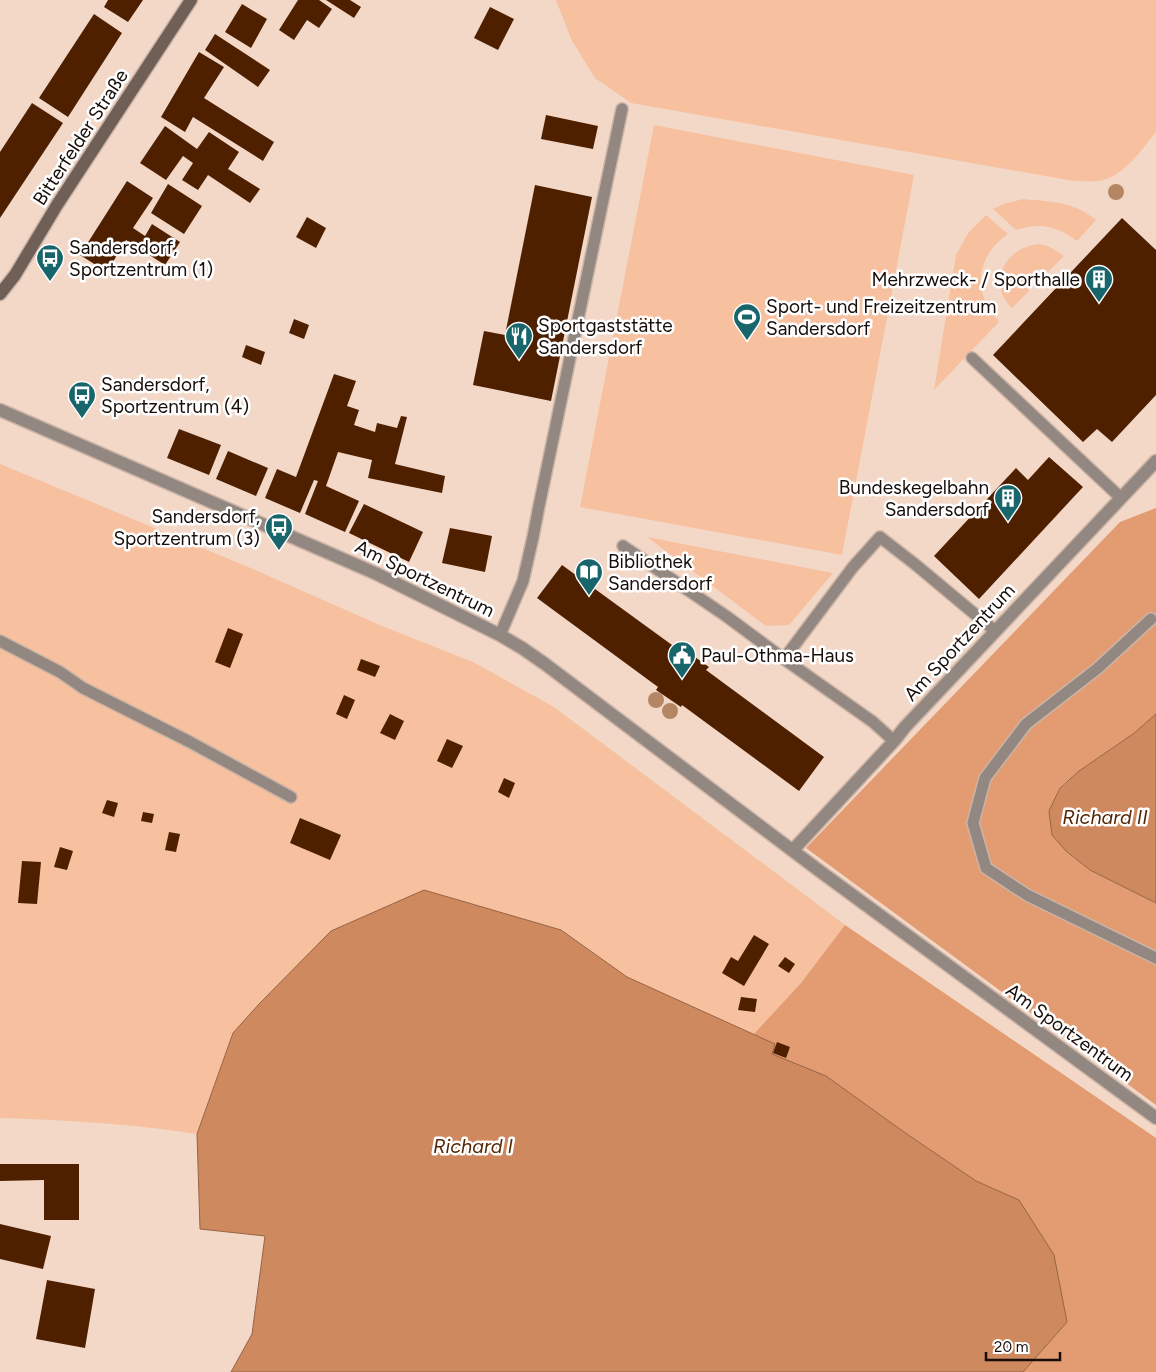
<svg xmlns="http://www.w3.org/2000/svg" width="1156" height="1372" font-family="Figtree,sans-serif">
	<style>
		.green { fill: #f7c09f }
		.forest { fill: #e39c71 }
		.water { fill: #ce895f; stroke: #976445 }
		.building { fill: #4e2000 }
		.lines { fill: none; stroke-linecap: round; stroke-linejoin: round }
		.lane-casing { stroke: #cbb4a6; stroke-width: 14 }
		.street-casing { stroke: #cbb4a6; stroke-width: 15 }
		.secondary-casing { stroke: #cbb4a6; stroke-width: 15 }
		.lane { stroke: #938881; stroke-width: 11 }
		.street { stroke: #938881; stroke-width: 12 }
		.secondary { stroke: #6f5f56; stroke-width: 12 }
		.tree { fill: #b58664 }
		.labels { text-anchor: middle; stroke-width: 5; stroke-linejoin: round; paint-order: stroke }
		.street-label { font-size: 19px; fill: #170e09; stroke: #fff }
		.poi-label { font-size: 19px; fill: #170e09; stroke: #fff; text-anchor: start }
		.water-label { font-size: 20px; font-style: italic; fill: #532604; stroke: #fff }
	</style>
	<rect width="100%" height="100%" fill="#f3d8c8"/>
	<path class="green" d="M 556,0 L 1156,0 L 1156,132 C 1141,150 1123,179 1097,181 C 1090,182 1081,181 1074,181 L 631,103 L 595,78 L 571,39 Z
		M 654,125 L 914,175 L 842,555 L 580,507 Z
		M 1023,199 C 1042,201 1065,201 1083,211 C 1087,213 1092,217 1096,220 L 1077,241 C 1057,226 1040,222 1016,230 L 993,209 L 1004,204 Z
		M 986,215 L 1008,234 C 989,247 977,268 982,292 C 985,303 993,313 999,322 L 934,390 L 956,255 L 968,233 Z
		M 1039,244 L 1048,246 L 1064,256 L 1048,272 C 1038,265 1029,273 1026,284 L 1029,291 L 1012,308 C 986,283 1005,247 1039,244 Z
		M 0,464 L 246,566 L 382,626 L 473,662 L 554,707 L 845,925 L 801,983 L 753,1035 L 627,977 L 561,930 L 233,1033 L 197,1134 C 132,1124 66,1120 0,1118 Z
		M 647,537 L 833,573 L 789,625 L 766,626 Z"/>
	<path class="forest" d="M 1156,508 L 1156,714 L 1133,734 L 1079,771 L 1060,787 L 1050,811 L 1052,835 L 1066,851 L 1090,870 L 1156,903 L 1156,1105 L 806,848 L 1120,522 Z
		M 845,925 L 1156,1138 L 1156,1372 L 1023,1372 L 1067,1322 L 1019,1200 L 976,1181 L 904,1132 L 825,1076 L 772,1054 L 753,1035 L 801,983 Z"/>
	<path class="water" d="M 1156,714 L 1156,903 L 1090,870 L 1066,851 L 1052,835 L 1049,811 L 1060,788 L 1079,771 L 1133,734 Z
		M 424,890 L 561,930 L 627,977 L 775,1044 L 772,1054 L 826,1076 L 904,1132 L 976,1181 L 1019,1200 L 1054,1255 L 1067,1322 L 1023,1372 L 231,1372 L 252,1334 L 265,1236 L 200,1229 L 197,1134 L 233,1033 L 259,1004 L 331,931 Z"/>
	<path class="building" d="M 108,0 L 143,0 L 128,22 L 104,7 Z
		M 298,0 L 319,0 L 332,9 L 319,28 L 307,20 L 294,40 L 279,30 Z
		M 326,0 L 350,0 L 361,7 L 354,18 Z
		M 242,4 L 267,19 L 251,48 L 225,32 Z
		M 490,7 L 514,19 L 498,50 L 474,38 Z
		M 94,14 L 122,33 L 68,117 L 39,98 Z
		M 215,34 L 270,70 L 258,87 L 205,50 Z
		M 199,52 L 224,67 L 204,98 L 274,142 L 263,161 L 193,117 L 185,132 L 161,117 Z
		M 32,103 L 63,123 L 0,218 L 0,152 Z
		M 546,115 L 598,126 L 593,149 L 541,139 Z
		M 165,126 L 197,149 L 209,132 L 239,152 L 228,169 L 260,189 L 250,203 L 208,175 L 198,190 L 182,180 L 193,163 L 183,156 L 166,180 L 140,163 Z
		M 127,181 L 153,198 L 133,228 L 145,236 L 152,224 L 180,242 L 165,265 L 126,240 L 107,272 L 80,255 Z
		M 168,184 L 202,206 L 184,234 L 151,213 Z
		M 535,185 L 592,197 L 551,401 L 473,385 L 484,331 L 505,335 Z
		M 307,217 L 326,228 L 316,248 L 296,237 Z
		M 1122,218 L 1156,250 L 1156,395 L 1112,442 L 1097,429 L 1083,442 L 993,355 Z
		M 294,319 L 309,325 L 304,339 L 289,333 Z
		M 246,345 L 265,352 L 261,365 L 242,357 Z
		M 334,374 L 356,381 L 347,406 L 359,410 L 354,425 L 375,432 L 377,423 L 397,428 L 401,416 L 407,417 L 395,464 L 445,476 L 442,493 L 368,478 L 372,460 L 338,452 L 326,486 L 359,501 L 345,532 L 305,514 L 318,481 L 314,480 L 300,513 L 265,498 L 277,469 L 296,477 Z
		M 179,429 L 221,445 L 209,475 L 167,458 Z
		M 228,451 L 268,468 L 256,496 L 216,479 Z
		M 1049,457 L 1083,487 L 979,599 L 934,556 L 1016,468 L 1028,480 Z
		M 364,504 L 423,532 L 409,562 L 349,533 Z
		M 450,528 L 492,536 L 485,572 L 442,563 Z
		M 562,565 L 683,653 L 685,650 L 709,667 L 706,670 L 824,757 L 799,791 L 682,705 L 681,707 L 656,690 L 658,687 L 537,598 Z
		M 228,628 L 243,634 L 230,668 L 215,662 Z
		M 361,659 L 380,666 L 375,677 L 357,670 Z
		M 344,695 L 355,700 L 347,719 L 336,714 Z
		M 390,714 L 404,721 L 395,740 L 380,733 Z
		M 447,739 L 463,746 L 452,768 L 437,761 Z
		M 504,778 L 515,783 L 509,798 L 498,792 Z
		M 107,800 L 118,803 L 114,817 L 102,813 Z
		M 143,812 L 154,814 L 152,823 L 141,821 Z
		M 300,818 L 341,835 L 330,860 L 290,843 Z
		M 169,832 L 180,834 L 176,852 L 165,850 Z
		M 60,847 L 73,851 L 67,870 L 54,867 Z
		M 22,861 L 41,862 L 37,904 L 18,903 Z
		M 754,935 L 769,944 L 744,986 L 722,973 L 731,957 L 738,961 Z
		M 785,957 L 795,964 L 789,973 L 778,966 Z
		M 741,997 L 757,999 L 755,1012 L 738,1010 Z
		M 777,1042 L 790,1047 L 786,1058 L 773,1053 Z
		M 0,1164 L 79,1164 L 79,1220 L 44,1220 L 44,1180 L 0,1181 Z
		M 0,1224 L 51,1236 L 43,1269 L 0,1259 Z
		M 47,1280 L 95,1289 L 85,1348 L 36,1339 Z"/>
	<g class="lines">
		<g class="lane-casing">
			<path id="lane" d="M 972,358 L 1121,498
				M 623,546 L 726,616 L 784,659 L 853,567 L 880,537 L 916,565 L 995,631
				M 1151,619 L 1098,668 L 1026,724 L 985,778 L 973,823 L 986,868 L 1027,895 L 1156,958
				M 500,635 L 523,581 L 533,537 L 539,506 L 622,109
				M 0,641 L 60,672 L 83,688 L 190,742 L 291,797
				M 784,659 L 873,722 L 894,741"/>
		</g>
		<g class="street-casing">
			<path id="street" d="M 0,410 L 377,574 L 500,635 L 522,648 L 545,664 L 821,872 L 1156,1118
				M 793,850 L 894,741 L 905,727 L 1156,461"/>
		</g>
		<g class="secondary-casing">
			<path id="secondary" d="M 0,294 L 15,275 L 57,205 L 191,0"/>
		</g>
		<use href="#lane" class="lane"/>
		<use href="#street" class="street"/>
		<use href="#secondary" class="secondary"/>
	</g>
	<g class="tree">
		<circle cx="1116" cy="192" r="8"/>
		<circle cx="656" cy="700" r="8"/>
		<circle cx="670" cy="711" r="8"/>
	</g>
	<defs>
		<g id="bus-pin" transform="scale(1.4375)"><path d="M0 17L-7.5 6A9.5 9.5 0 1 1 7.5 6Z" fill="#18666b" stroke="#fff"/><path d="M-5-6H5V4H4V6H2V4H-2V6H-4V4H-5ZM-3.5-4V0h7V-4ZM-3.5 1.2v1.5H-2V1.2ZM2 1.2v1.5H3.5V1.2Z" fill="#fff"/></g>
		<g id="building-pin" transform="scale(1.4375)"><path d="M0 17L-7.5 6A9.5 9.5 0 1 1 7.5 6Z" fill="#18666b" stroke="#fff"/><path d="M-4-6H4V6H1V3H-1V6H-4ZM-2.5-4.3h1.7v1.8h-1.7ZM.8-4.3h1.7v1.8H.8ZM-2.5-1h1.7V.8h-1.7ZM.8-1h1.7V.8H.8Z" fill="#fff"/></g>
		<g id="stadium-pin" transform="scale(1.4375)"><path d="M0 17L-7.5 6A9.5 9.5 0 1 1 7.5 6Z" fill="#18666b" stroke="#fff"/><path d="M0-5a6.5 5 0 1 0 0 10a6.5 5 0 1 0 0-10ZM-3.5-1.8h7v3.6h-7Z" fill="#fff"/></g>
		<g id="restaurant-pin" transform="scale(1.4375)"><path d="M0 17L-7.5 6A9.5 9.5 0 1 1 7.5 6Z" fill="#18666b" stroke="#fff"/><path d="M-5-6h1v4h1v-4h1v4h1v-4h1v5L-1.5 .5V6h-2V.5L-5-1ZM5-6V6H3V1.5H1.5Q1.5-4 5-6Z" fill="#fff"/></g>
		<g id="library-pin" transform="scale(1.4375)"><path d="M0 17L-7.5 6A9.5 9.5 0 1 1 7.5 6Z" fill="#18666b" stroke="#fff"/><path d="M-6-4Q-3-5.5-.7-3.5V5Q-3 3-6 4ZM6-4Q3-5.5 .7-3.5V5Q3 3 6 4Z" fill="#fff"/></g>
		<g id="civic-pin" transform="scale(1.4375)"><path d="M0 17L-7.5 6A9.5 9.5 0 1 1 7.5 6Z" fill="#18666b" stroke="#fff"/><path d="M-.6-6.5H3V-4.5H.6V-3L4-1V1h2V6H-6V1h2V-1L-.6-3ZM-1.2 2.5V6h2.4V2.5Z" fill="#fff"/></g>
	</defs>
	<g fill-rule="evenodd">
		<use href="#bus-pin" x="50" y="258"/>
		<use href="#building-pin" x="1099" y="279"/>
		<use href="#stadium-pin" x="747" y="317"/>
		<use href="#restaurant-pin" x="519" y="336"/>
		<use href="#bus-pin" x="82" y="395"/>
		<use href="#building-pin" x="1008" y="498"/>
		<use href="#bus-pin" x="279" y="527"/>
		<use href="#library-pin" x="589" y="572"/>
		<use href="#civic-pin" x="682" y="655"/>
	</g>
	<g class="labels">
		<g class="street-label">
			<text transform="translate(80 137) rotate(-57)" y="7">Bitterfelder Straße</text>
			<text transform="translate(425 578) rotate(26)" y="7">Am Sportzentrum</text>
			<text transform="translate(959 642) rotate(-47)" y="7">Am Sportzentrum</text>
			<text transform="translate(1070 1032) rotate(36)" y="7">Am Sportzentrum</text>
		</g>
		<g class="poi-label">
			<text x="69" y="254">Sandersdorf,<tspan x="69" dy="22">Sportzentrum (1)</tspan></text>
			<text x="1080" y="286" text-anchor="end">Mehrzweck- / Sporthalle</text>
			<text x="766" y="313">Sport- und Freizeitzentrum<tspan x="766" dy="22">Sandersdorf</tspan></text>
			<text x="538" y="332">Sportgaststätte<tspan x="538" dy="22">Sandersdorf</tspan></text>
			<text x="101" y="391">Sandersdorf,<tspan x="101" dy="22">Sportzentrum (4)</tspan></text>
			<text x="989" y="494" text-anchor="end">Bundeskegelbahn<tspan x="989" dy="22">Sandersdorf</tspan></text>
			<text x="260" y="523" text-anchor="end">Sandersdorf,<tspan x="260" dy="22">Sportzentrum (3)</tspan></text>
			<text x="608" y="568">Bibliothek<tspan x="608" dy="22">Sandersdorf</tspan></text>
			<text x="701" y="662">Paul-Othma-Haus</text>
		</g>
		<g class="water-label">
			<text x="1105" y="824">Richard II</text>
			<text x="473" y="1153">Richard I</text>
		</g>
	</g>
	<path d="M986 1352v8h74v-8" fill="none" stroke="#170e09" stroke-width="2.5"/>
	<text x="994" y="1352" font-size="15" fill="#170e09" stroke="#ffffff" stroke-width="4" paint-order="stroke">20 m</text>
</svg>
